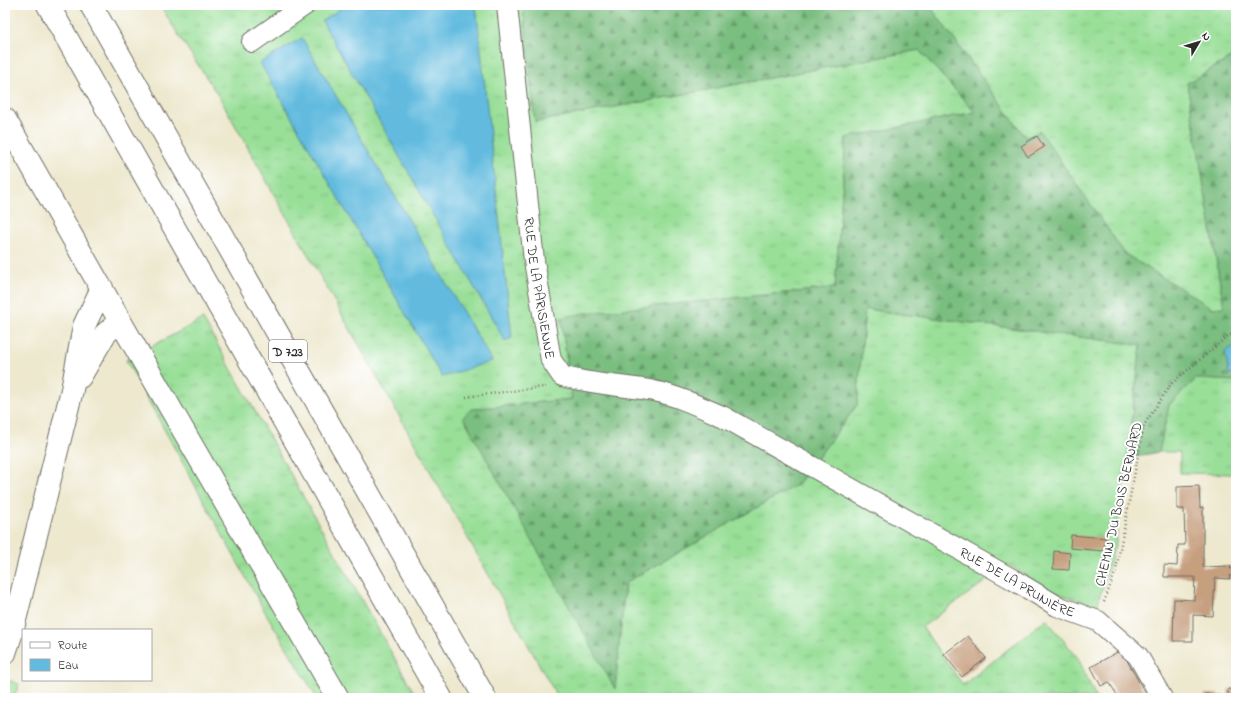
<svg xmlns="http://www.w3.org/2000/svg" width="1241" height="703" font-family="'Indie Flower',sans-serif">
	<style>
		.grass { fill: url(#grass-tufts); stroke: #628562 }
		.forest { fill: url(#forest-firs); stroke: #527456 }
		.water { fill: #62bbdf; stroke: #467385 }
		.building { fill: #c69f7f }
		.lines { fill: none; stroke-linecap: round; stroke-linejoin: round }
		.minor-casing { stroke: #6f6d64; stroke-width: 22 }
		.tertiary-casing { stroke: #6f6d64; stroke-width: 24 }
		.secondary-casing { stroke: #6f6d64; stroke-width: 24 }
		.trunk-casing { stroke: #6f6d64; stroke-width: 24 }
		.path { stroke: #6f6d64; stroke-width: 2.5; stroke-dasharray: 1 3; stroke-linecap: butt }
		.minor { stroke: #fff; stroke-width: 20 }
		.tertiary { stroke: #fff; stroke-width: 22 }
		.secondary { stroke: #fff; stroke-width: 22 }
		.trunk { stroke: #fff; stroke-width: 22 }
		.labels { text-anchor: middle; stroke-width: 4; stroke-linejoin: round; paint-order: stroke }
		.shield { fill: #fff; stroke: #6b6b6b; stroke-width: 1 }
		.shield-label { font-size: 13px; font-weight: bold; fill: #2b2b2b }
		.street-label { font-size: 14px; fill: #2b2b2b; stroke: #fff }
	</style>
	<defs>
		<pattern id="grass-tufts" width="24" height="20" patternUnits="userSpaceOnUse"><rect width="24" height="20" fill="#99df98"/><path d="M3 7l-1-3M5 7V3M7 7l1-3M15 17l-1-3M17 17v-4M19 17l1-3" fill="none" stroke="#84c083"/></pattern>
		<pattern id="forest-firs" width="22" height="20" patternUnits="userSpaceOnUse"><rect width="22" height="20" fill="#7abe80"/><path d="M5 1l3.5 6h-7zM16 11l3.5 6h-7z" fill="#649b69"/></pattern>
	</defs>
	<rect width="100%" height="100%" fill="#fff"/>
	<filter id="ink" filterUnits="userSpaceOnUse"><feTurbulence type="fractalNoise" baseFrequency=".025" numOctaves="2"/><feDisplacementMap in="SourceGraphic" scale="8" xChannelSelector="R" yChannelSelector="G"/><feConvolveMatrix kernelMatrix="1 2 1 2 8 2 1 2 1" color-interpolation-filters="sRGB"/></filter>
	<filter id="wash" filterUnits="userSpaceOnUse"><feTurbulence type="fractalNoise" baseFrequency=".012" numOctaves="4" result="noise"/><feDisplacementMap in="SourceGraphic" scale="16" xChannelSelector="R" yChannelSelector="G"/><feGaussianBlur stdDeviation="0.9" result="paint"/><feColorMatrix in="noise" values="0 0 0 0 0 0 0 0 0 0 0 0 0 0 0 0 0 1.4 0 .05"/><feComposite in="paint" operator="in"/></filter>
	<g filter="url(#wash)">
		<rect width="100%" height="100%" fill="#ede8ce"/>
		<path class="grass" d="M 160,5 L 523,5 L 535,122 L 919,50 L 975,112 L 846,138 L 835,288 L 585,313 L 561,319 L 572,399 L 472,409 L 615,688 L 625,583 L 798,484 L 857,405 L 865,309 L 1141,345 L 1116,542 L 1097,606 L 1050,591 L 1008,565 L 922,627 L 963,685 L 1046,619 L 1078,658 L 1096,698 L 558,698 L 221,100 L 176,31 Z
			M 929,5 L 1236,5 L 1236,55 L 1187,83 L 1224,307 L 1212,308 L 1125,254 L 1040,132 L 1026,138 Z
			M 203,319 L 417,698 L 317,698 L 261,605 L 126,360 Z
			M 1196,378 L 1236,381 L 1236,474 L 1180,473 L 1180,452 L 1159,452 L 1169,405 Z
			M 5,679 L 19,684 L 14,698 L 5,698 Z"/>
		<path class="forest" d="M 523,5 L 929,5 L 1026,138 L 1040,131 L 1125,254 L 1212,308 L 1224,307 L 1187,83 L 1236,55 L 1236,381 L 1196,379 L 1169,405 L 1159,452 L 1127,458 L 1141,345 L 865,309 L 857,405 L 798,484 L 625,583 L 615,689 L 463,417 L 472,409 L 572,399 L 561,318 L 585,313 L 835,288 L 846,138 L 975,112 L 919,50 L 535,122 Z"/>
		<path class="water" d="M 346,5 L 476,5 L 512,338 L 505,341 L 322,21 Z
			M 302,38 L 492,361 L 442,377 L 260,63 Z
			M 1234,346 L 1236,348 L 1236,374 L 1229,375 L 1225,352 Z"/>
		<g id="blocks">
			<path class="building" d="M 1037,136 L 1044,147 L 1028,157 L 1021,146 Z
				M 1199,486 L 1200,508 L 1203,507 L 1203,567 L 1231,566 L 1230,569 L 1234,568 L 1236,569 L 1236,576 L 1233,577 L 1230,575 L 1230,579 L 1215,578 L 1213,616 L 1193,615 L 1193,641 L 1173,641 L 1174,599 L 1194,600 L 1195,577 L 1164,577 L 1164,565 L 1177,566 L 1178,545 L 1185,545 L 1184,509 L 1177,509 L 1177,487 Z
				M 1071,535 L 1106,538 L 1104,551 L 1070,548 Z
				M 1054,551 L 1070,553 L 1069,570 L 1053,569 Z
				M 968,636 L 986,658 L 962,677 L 944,654 Z
				M 1121,650 L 1148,698 L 1119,698 L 1109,682 L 1101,686 L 1091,667 Z
				M 1228,689 L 1236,689 L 1236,698 L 1228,698 Z
				M 1205,694 L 1219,694 L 1219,698 L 1204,698 Z"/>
		</g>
	</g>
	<g filter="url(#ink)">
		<use href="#blocks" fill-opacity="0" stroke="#6f6d64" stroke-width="1"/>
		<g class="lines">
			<g class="minor-casing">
				<g id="minor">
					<path id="s1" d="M 507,5 L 534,261 L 551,360 L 562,376 C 593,385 623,385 654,391 C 678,396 701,407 724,417 L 1012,579 L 1057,606 L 1098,621 L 1138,656 L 1162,698"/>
					<path d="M 252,42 L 305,5"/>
				</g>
			</g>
			<g class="tertiary-casing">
				<path id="tertiary" d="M 120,321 L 338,698"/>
			</g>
			<g class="secondary-casing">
				<path id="secondary" d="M 5,119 L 120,321 L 105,334 L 80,377
					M 5,653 L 12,632 L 72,390 L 84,326 L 102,288"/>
			</g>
			<g class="trunk-casing">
				<path id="trunk" d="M 48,5 L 441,698
					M 91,5 L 485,698"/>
			</g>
			<path class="path" d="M 466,397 L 543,387 L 546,386
				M 1104,602 L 1116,570 L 1144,425 L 1171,384 L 1229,335 L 1236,334"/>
			<use href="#minor" class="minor"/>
			<use href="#tertiary" class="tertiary"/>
			<use href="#secondary" class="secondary"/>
			<use href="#trunk" class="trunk"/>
		</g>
	</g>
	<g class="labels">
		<rect class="shield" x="269" y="340" width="38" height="22" rx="3"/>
		<g class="shield-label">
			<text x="288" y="356">D 723</text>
		</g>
		<g class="street-label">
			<text dy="5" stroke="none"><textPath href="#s1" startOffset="285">RUE DE LA PARISIENNE</textPath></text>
			<text transform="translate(1118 504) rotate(-77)" y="5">CHEMIN DU BOIS BERNARD</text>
			<text dy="5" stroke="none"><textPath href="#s1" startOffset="882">RUE DE LA PRUNIÈRE</textPath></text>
		</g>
	</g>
	<rect width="1241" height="703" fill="none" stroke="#fff" stroke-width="20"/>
	<rect x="22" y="629" width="130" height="52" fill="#ffffff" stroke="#aaaaaa"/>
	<rect x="30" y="642" width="20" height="6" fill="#ffffff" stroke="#aaaaaa"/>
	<text x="58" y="649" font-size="12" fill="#2b2b2b">Route</text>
	<rect x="30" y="659" width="20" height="12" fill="#62bbdf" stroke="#aaaaaa"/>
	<text x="58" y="669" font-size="12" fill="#2b2b2b">Eau</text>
	<g transform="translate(1199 42) rotate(52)" stroke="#ffffff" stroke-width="3" paint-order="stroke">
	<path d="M0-3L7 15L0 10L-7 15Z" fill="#2b2b2b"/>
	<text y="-6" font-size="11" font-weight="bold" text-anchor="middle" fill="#2b2b2b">N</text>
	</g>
</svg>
